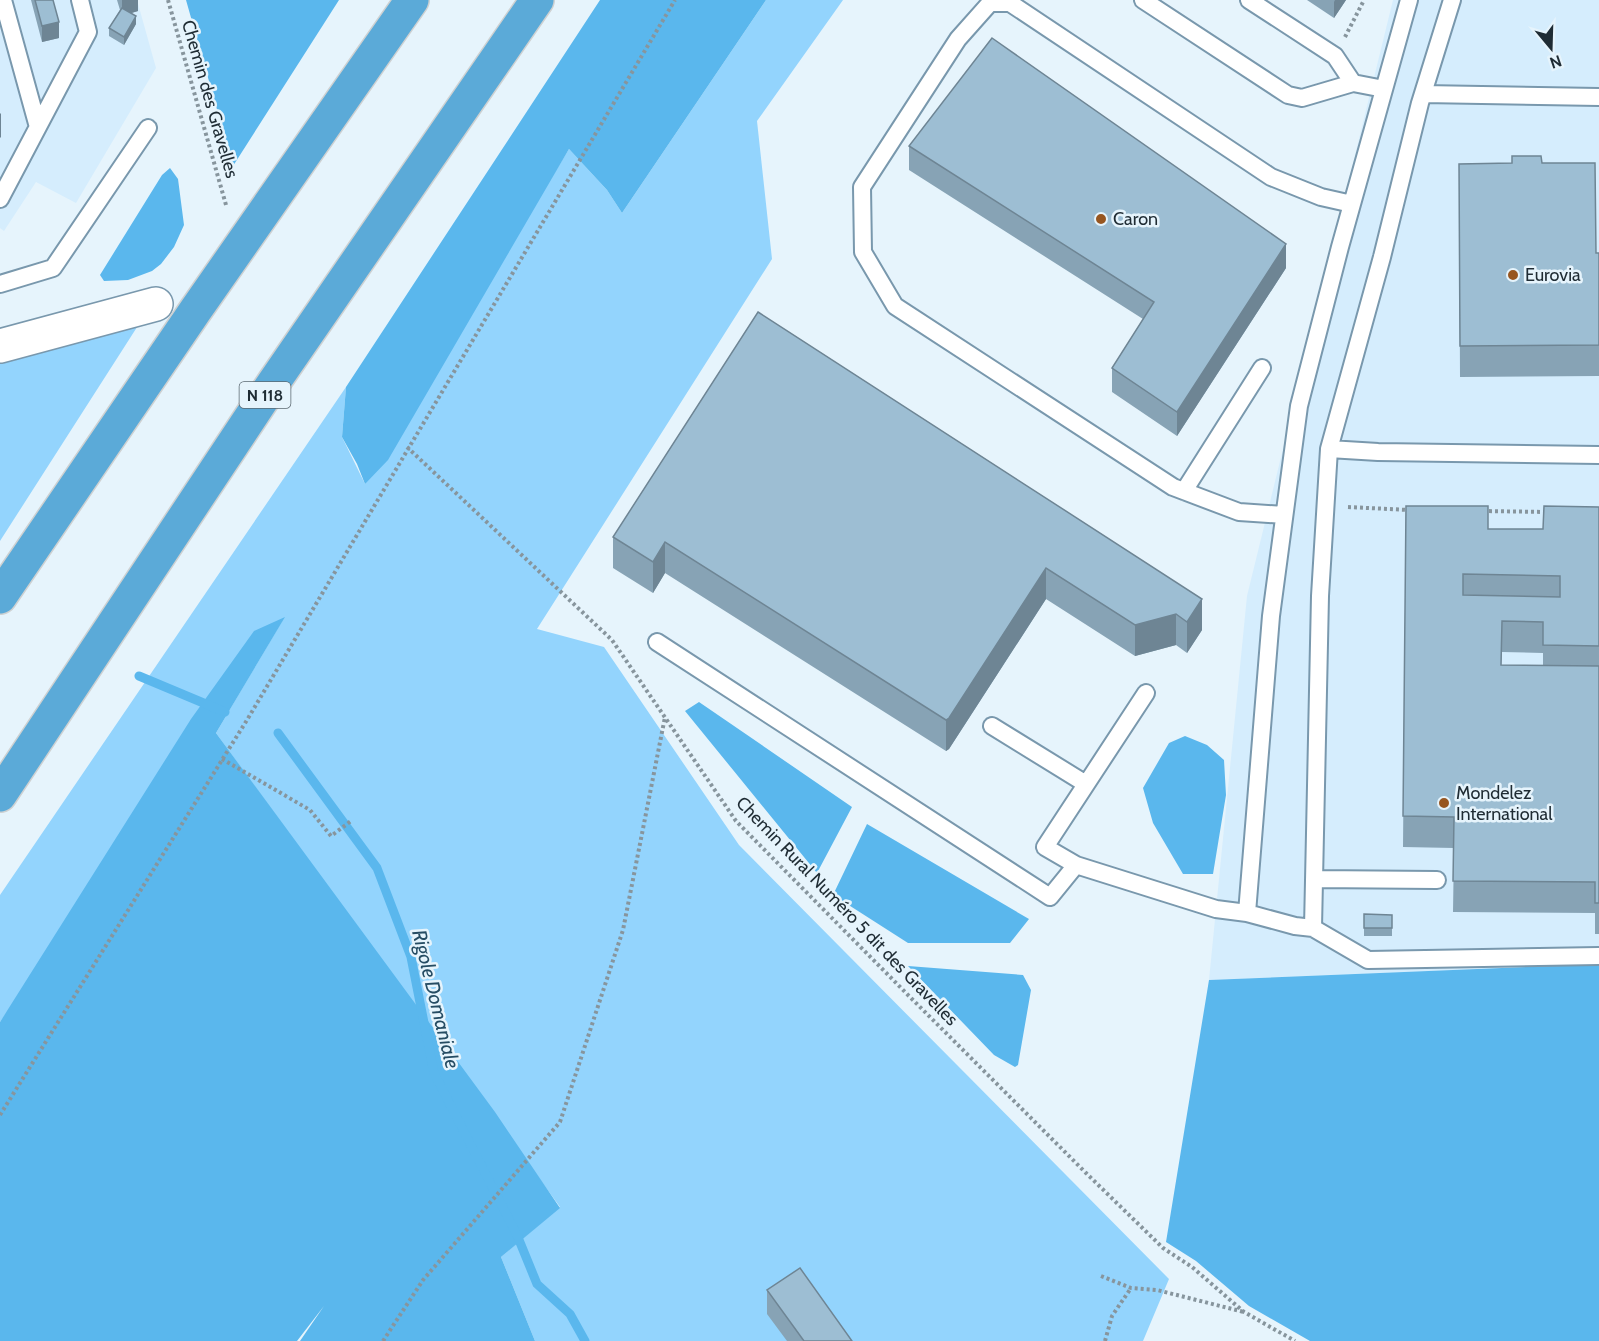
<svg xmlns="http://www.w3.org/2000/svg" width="1599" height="1341" font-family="Cabin,sans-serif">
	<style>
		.built { fill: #d5edfd }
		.green { fill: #93d4fd }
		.forest { fill: #5ab7ed }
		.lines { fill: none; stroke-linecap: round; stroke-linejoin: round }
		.stream { stroke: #5ab7ed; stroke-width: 9 }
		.lane-casing { stroke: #7998ad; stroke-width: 20 }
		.street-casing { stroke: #7998ad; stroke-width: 36 }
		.highway-casing { stroke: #ced1d2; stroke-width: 36 }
		.path { stroke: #87959d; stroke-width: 4; stroke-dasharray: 3 3; stroke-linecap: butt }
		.lane { stroke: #fff; stroke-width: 16 }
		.street { stroke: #fff; stroke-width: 33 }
		.highway { stroke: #5baad8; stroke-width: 33 }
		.wall { fill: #87a3b5; fill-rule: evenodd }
		.shaded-wall { fill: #6e8594 }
		.building { fill: #9dbed3; stroke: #6e8594; stroke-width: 1.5; fill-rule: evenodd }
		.poi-dot { fill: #975620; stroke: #e6f4fc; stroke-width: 2 }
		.labels { text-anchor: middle; stroke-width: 5; stroke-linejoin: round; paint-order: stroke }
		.shield { fill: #e6f4fc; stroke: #5b6870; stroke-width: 1.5 }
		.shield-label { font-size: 16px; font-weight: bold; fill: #1f2c34 }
		.street-label { font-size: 18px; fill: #1f2c34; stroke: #e6f4fc }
		.poi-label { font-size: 18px; fill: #1f2c34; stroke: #e6f4fc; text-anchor: start }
		.water-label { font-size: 20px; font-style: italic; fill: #254c63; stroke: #e6f4fc }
	</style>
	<rect width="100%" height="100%" fill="#e6f4fc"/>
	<path class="built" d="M 0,0 L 137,0 L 156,68 L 76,203 L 36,182 L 4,231 L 0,228 Z
		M 1393,0 L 1599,0 L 1599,964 L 1209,980 L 1247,596 Z"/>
	<path class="green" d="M 766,0 L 843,0 L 757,121 L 772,259 L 537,629 L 604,647 L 739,845 L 1169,1279 L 1143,1341 L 535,1341 L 501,1257 L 560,1207 L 216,733 L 284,618 L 0,1022 L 0,895 L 346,387 L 342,437 L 365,484 L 569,149 L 607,190 L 622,213 Z
		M 148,310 L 0,541 L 0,351 Z"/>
	<path class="forest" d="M 186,0 L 339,0 L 233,166 Z
		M 600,0 L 766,0 L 622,213 L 607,190 L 569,149 L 388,460 L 365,484 L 357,464 L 342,437 L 346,387 Z
		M 170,168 L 178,179 L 184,225 L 174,247 L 161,264 L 152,271 L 128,280 L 104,281 L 100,275 L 162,175 Z
		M 285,617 L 216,733 L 495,1112 L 560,1208 L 501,1257 L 535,1341 L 300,1341 L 324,1306 L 297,1341 L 0,1341 L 0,1022 L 191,719 L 254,631 Z
		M 699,702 L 852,807 L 817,873 L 685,711 Z
		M 1185,736 L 1207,745 L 1224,760 L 1226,795 L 1213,874 L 1183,874 L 1153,823 L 1143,788 L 1169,743 Z
		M 867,824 L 1029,919 L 1010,943 L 908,943 L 833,895 Z
		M 1599,964 L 1599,1341 L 1310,1341 L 1249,1306 L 1196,1261 L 1166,1242 L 1209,980 Z
		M 908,966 L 1023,975 L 1031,990 L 1018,1065 L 1015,1067 L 994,1055 Z"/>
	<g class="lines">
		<path class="stream" d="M 139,676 L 225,712
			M 278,733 L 377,868 L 411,957 L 434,1073 L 517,1235 L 537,1284 L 570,1314 L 585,1341"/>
		<g class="lane-casing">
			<path id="lane" d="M 3,0 L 38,127
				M 1143,0 L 1288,95 L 1302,98 L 1353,83 L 1384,89
				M 1249,0 L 1335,56 L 1353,83
				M 1423,94 L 1599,97
				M 0,199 L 88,32 L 80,0
				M 0,284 L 53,268 L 148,128
				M 1329,449 L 1378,452 L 1599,455
				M 1184,491 L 1262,368
				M 1284,515 L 1239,512 L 1173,487 L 895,306 L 863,252 L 862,187 L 958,39 L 990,3 L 1010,3 L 1271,177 L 1321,197 L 1352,204
				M 657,642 L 1050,897 L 1076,865
				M 1146,693 L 1045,847 L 1076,865 L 1216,909 L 1247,913 L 1295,926 L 1313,928 L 1368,960 L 1599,956
				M 992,726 L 1086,784
				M 1314,879 L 1437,880
				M 1247,913 L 1271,616 L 1299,406 L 1340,247 L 1409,0
				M 1313,928 L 1320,596 L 1329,449 L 1382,257 L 1420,103 L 1452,0"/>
		</g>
		<g class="street-casing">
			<path id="street" d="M 0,346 L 156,304"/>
		</g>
		<g class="highway-casing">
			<path id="highway" d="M 0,597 L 195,311 L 412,0
				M 0,795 L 274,382 L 537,0"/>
		</g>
		<path class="path" d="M 168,0 L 226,205
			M 1345,37 L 1364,0
			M 407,447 L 612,640 L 736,821 L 909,996 L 1086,1173 L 1163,1248 L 1192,1267 L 1244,1312 L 1295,1341
			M 1348,507 L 1409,510
			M 1483,511 L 1547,512
			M 222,759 L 310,810 L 331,836 L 351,821
			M 0,1115 L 247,720 L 675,0
			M 1101,1276 L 1131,1288 L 1157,1290 L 1244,1312
			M 383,1341 L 423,1280 L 560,1122 L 623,930 L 665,717
			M 1105,1341 L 1112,1316 L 1131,1288"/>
		<use href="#lane" class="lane"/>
		<use href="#street" class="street"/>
		<use href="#highway" class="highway"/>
	</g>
	<path class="wall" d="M 31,0 L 53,0 L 59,38 L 42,42 Z
		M 117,0 L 138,0 L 138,11 L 131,13 L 136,24 L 124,45 L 109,36 L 109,28 L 120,10 Z
		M 1307,0 L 1346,0 L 1334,18 Z
		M 909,146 L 1286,268 L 1177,436 L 1112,392 L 1112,368 L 1143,319 L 909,170 Z
		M 1512,163 L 1542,163 L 1596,253 L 1599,253 L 1599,376 L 1460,377 L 1459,164 Z
		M 758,312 L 1202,630 L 1187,653 L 1176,645 L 1135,656 L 1046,599 L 949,749 L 946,751 L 665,573 L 653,593 L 613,568 L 613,537 Z
		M 1406,506 L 1488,529 L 1543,529 L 1599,507 L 1599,934 L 1595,934 L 1595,913 L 1453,912 L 1454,848 L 1403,847 ZM 1502,652 L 1543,653 L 1543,666 L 1501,665 Z
		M 1392,915 L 1392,936 L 1364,936 L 1364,928 Z
		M 767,1290 L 852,1341 L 787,1341 L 767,1314 Z"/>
	<path class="shaded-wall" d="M 122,0 L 138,0 L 138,11 L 122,16 Z
		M 1335,0 L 1346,0 L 1334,18 L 1334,2 Z
		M 136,16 L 136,24 L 124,45 L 124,37 Z
		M 59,22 L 59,38 L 42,42 L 42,26 Z
		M 1,113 L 1,137 L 0,138 L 0,114 Z
		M 1286,244 L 1286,268 L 1177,436 L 1177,412 Z
		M 665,542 L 665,573 L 653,593 L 653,562 Z
		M 1046,568 L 1046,599 L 949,749 L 946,751 L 946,720 Z
		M 1202,599 L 1202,630 L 1187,653 L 1187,622 Z
		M 1176,614 L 1176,645 L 1135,656 L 1135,625 Z"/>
	<path class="building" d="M 35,0 L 53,0 L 59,22 L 42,26 Z
		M 122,8 L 136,16 L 124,37 L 109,28 Z
		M 992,38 L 1286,244 L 1177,412 L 1112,368 L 1154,302 L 909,146 Z
		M 1512,156 L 1541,156 L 1542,163 L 1595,163 L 1596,253 L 1599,253 L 1599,345 L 1460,346 L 1459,164 L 1512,163 Z
		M 758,312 L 1202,599 L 1187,622 L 1176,614 L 1135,625 L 1046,568 L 949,718 L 946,720 L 665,542 L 653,562 L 613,537 Z
		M 1406,506 L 1488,506 L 1488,529 L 1543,529 L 1544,506 L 1599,507 L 1599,646 L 1543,645 L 1543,622 L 1502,621 L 1501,665 L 1599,666 L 1599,903 L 1595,903 L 1595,882 L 1453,881 L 1454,817 L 1403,816 ZM 1463,574 L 1560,576 L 1560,597 L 1463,595 Z
		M 1364,914 L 1392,915 L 1392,928 L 1364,928 Z
		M 800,1268 L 852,1341 L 804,1341 L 767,1290 Z"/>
	<g class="poi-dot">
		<circle cx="1101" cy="219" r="6"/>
		<circle cx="1513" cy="275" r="6"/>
		<circle cx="1444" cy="803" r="6"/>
	</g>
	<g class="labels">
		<rect class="shield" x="239.5" y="382" width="51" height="26" rx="4.5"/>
		<g class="shield-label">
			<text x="265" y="401">N 118</text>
		</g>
		<g class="street-label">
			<text transform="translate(210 99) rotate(74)" y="6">Chemin des Gravelles</text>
			<text transform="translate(847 911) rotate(46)" y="6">Chemin Rural Numéro 5 dit des Gravelles</text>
		</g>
		<g class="poi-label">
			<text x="1113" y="225">Caron</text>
			<text x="1525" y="281">Eurovia</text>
			<text x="1456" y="799">Mondelez<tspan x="1456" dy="21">International</tspan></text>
		</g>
		<g class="water-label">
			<text transform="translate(436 999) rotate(76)" y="7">Rigole Domaniale</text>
		</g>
	</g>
	<g transform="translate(1551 48) rotate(161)" stroke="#e6f4fc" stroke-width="4.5" paint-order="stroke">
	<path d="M0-4.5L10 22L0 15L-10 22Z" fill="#1f2c34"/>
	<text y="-9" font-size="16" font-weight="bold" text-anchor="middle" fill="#1f2c34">N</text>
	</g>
</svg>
